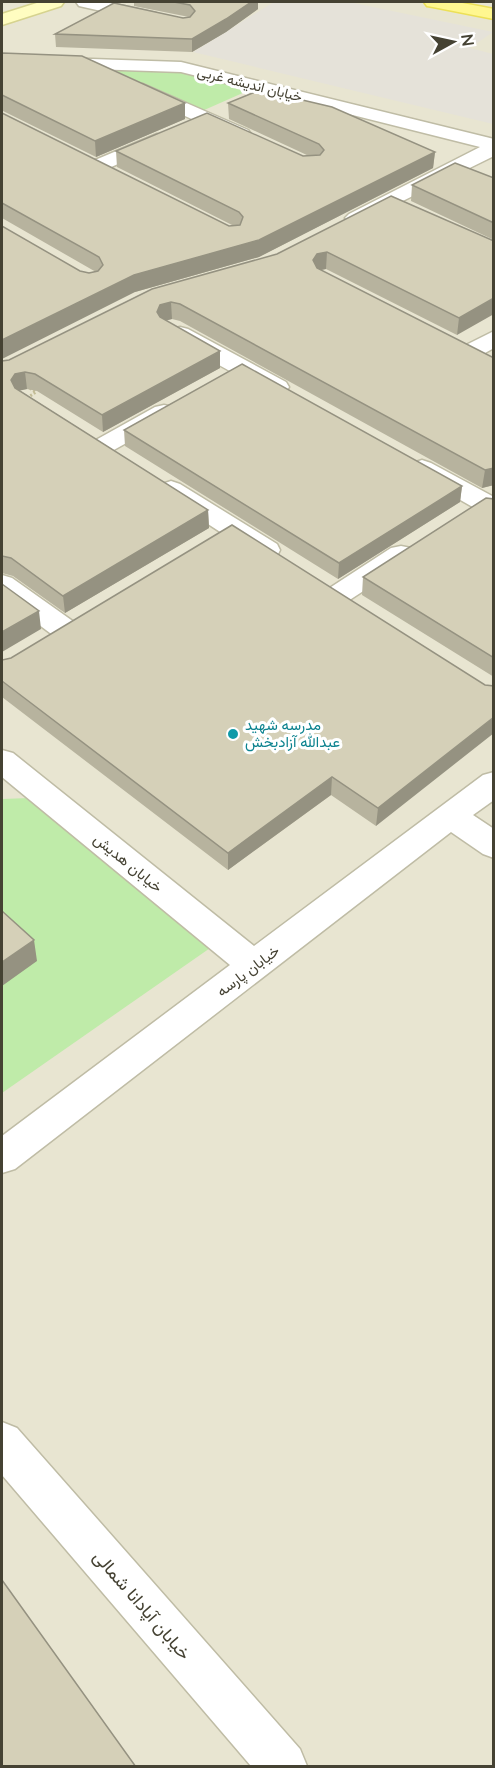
<svg xmlns="http://www.w3.org/2000/svg" width="495" height="1768" font-family="Lato,Vazirmatn,sans-serif">
	<style>
		.residential { fill: #e8e5d1 }
		.industrial { fill: #e5e2d9 }
		.green { fill: #bfeba9 }
		.lines { fill: none; stroke-linecap: round; stroke-linejoin: round }
		.street-casing { stroke: #bfbca5; stroke-width: 3 }
		.secondary-casing { stroke: #d6d38f; stroke-width: 3 }
		.primary-casing { stroke: #ece058; stroke-width: 3 }
		.path { stroke: #c2bc96; stroke-width: 3; stroke-dasharray: 2 2; stroke-linecap: butt }
		.street { fill: #fff; fill-rule: evenodd }
		.secondary { fill: #fffdc1; fill-rule: evenodd }
		.primary { fill: #fff790; fill-rule: evenodd }
		.wall { fill: #b7b39e }
		.shaded-wall { fill: #959281 }
		.building { fill: #d5d0b8; stroke: #959281; stroke-width: 1.5 }
		.culture-dot { fill: #0f9aa8; stroke: #fff; stroke-width: 2 }
		.labels { text-anchor: middle; stroke-width: 6; stroke-linejoin: round; paint-order: stroke }
		.far-street-label { font-size: 14px; fill: #454233; stroke: #fff }
		.culture-label { font-size: 15px; fill: #0d838f; stroke: #fff; text-anchor: start }
		.street-label { font-size: 15px; fill: #454233; stroke: #fff }
		.near-street-label { font-size: 18px; fill: #454233; stroke: #fff }
	</style>
	<rect width="100%" height="100%" fill="#f3f2e3"/>
	<path class="residential" d="M 2,2 L 493,2 L 493,1766 L 2,1766 Z"/>
	<path class="industrial" d="M 274,2 L 349,2 L 493,32 L 470,48 L 493,54 L 493,124 L 193,52 Z"/>
	<path class="green" d="M 105,66 L 184,72 L 249,88 L 245,92 L 202,111 Z
		M 29,798 L 213,946 L 2,1093 L 2,799 Z"/>
	<g class="lines">
		<g class="street-casing">
			<path id="street" d="M 76,2 L 105,2 L 156,13 L 159,17 L 156,21 L 150,22 L 79,6 Z
				M 2,56 L 181,62 L 494,139 L 494,156 L 356,224 L 349,222 L 345,218 L 349,214 L 480,147 L 181,72 L 2,66 Z
				M 143,84 L 248,130 L 251,134 L 248,138 L 234,138 L 136,94 L 134,90 L 136,86 Z
				M 157,134 L 164,136 L 167,140 L 164,144 L 102,171 L 88,171 L 85,167 L 88,163 Z
				M 180,327 L 188,329 L 286,382 L 289,387 L 286,392 L 277,394 L 268,392 L 172,339 L 168,334 L 172,329 Z
				M 494,331 L 494,348 L 476,358 L 468,360 L 460,358 L 456,353 L 460,348 Z
				M 164,405 L 173,407 L 176,412 L 173,417 L 112,451 L 103,454 L 94,451 L 90,446 L 94,441 L 155,407 Z
				M 422,460 L 431,463 L 494,497 L 494,516 L 485,514 L 413,473 L 409,468 L 413,463 Z
				M 171,481 L 180,484 L 277,544 L 280,550 L 277,556 L 267,558 L 257,556 L 162,494 L 158,489 L 162,484 Z
				M 401,546 L 411,548 L 415,554 L 411,560 L 348,601 L 338,604 L 328,601 L 324,595 L 328,589 L 391,548 Z
				M 2,575 L 12,578 L 74,622 L 78,629 L 74,636 L 64,638 L 54,636 L 2,597 Z
				M 2,750 L 13,753 L 254,946 L 483,775 L 494,772 L 494,800 L 473,815 L 494,829 L 494,858 L 483,854 L 451,832 L 15,1169 L 2,1173 L 2,1136 L 230,965 L 2,777 Z
				M 2,1422 L 17,1428 L 300,1749 L 307,1766 L 251,1766 L 2,1475 Z"/>
		</g>
		<g class="secondary-casing">
			<path id="secondary" d="M 40,2 L 64,2 L 61,6 L 2,25 L 2,14 Z"/>
		</g>
		<g class="primary-casing">
			<path id="primary" d="M 424,2 L 457,2 L 494,9 L 494,19 L 433,7 L 427,6 Z"/>
		</g>
		<path class="path" d="M 27,398 L 36,392 L 28,387"/>
		<use href="#street" class="street"/>
		<use href="#secondary" class="secondary"/>
		<use href="#primary" class="primary"/>
	</g>
	<path class="wall" d="M 134,2 L 258,2 L 258,9 L 226,32 L 192,52 L 56,47 L 55,34 L 189,17 L 134,6 Z
		M 2,53 L 185,119 L 96,157 L 3,111 L 2,112 Z
		M 228,103 L 435,152 L 433,168 L 259,257 L 135,292 L 80,271 L 89,273 L 96,272 L 2,218 L 2,113 L 229,226 L 234,226 L 117,167 L 116,151 L 309,156 L 229,119 Z
		M 494,178 L 494,240 L 411,201 L 412,185 Z
		M 494,241 L 457,335 L 326,269 L 320,270 L 494,358 L 494,485 L 482,488 L 180,321 L 172,319 L 166,320 L 220,368 L 103,432 L 37,391 L 27,389 L 19,390 L 208,510 L 209,528 L 65,613 L 13,576 L 2,573 L 2,361 L 9,360 L 277,254 Z
		M 124,430 L 462,486 L 460,502 L 338,579 L 125,446 Z
		M 494,499 L 494,677 L 362,595 L 363,577 Z
		M 2,660 L 485,685 L 376,826 L 331,795 L 228,870 L 2,697 Z"/>
	<path class="shaded-wall" d="M 251,2 L 258,2 L 258,9 L 226,32 L 192,52 L 192,39 Z
		M 185,103 L 185,119 L 96,157 L 95,141 Z
		M 435,152 L 433,168 L 259,257 L 135,292 L 2,359 L 2,340 L 134,275 Z
		M 327,252 L 326,269 L 316,271 L 313,260 L 317,254 Z
		M 494,298 L 494,314 L 457,335 L 459,318 Z
		M 171,302 L 172,319 L 161,322 L 157,312 L 160,305 Z
		M 220,351 L 220,368 L 103,432 L 102,415 Z
		M 25,372 L 27,389 L 18,391 L 13,397 L 11,380 L 15,374 Z
		M 494,468 L 494,485 L 482,488 L 485,470 Z
		M 462,486 L 460,502 L 338,579 L 339,563 Z
		M 208,510 L 209,528 L 65,613 L 63,596 Z
		M 39,611 L 41,629 L 2,652 L 2,632 Z
		M 494,717 L 494,733 L 376,826 L 378,808 Z
		M 332,777 L 331,795 L 228,870 L 228,853 Z
		M 34,940 L 37,961 L 2,986 L 2,962 Z"/>
	<path class="building" d="M 174,2 L 251,2 L 226,19 L 192,39 L 55,34 L 114,3 L 183,18 L 190,17 L 195,11 L 190,5 Z
		M 2,53 L 82,56 L 185,103 L 95,141 L 2,95 Z
		M 260,90 L 332,107 L 435,152 L 259,240 L 134,275 L 2,340 L 2,226 L 80,271 L 89,273 L 98,271 L 103,265 L 99,257 L 2,203 L 2,113 L 229,226 L 240,225 L 243,217 L 239,212 L 116,151 L 207,113 L 303,156 L 320,155 L 324,150 L 319,144 L 228,103 Z
		M 455,163 L 494,178 L 494,223 L 412,185 Z
		M 391,196 L 494,241 L 494,298 L 459,318 L 327,252 L 317,254 L 313,260 L 317,268 L 494,358 L 494,468 L 485,470 L 180,304 L 171,302 L 160,305 L 157,312 L 160,317 L 220,351 L 102,415 L 35,374 L 25,372 L 15,374 L 11,380 L 15,388 L 208,510 L 63,596 L 11,558 L 2,556 L 2,361 L 9,360 L 152,289 L 277,254 Z
		M 242,364 L 462,486 L 339,563 L 124,430 Z
		M 486,498 L 494,499 L 494,658 L 363,577 Z
		M 232,525 L 485,685 L 494,686 L 494,717 L 378,808 L 332,777 L 228,853 L 2,681 L 2,660 L 11,658 Z
		M 2,584 L 39,611 L 2,632 Z
		M 2,911 L 34,940 L 2,962 Z
		M 2,1580 L 136,1767 L 2,1767 Z"/>
	<circle class="culture-dot" cx="233" cy="734" r="6"/>
	<g class="labels">
		<g class="far-street-label">
			<text transform="translate(250 84) rotate(14)" y="5">خیابان اندیشه غربی</text>
		</g>
		<g class="culture-label">
			<text x="245" y="730">مدرسه شهید<tspan x="245" dy="17">عبدالله آزادبخش</tspan></text>
		</g>
		<g class="street-label">
			<text transform="translate(128 863) rotate(39)" y="5">خیابان هدیش</text>
			<text transform="translate(248 971) rotate(-37)" y="5">خیابان پارسه</text>
		</g>
		<g class="near-street-label">
			<text transform="translate(142 1605) rotate(49)" y="6">خیابان آپادانا شمالی</text>
		</g>
	</g>
	<rect width="495" height="1768" fill="none" stroke="#454233" stroke-width="6"/>
	<g transform="translate(453 42) rotate(82)" stroke="#ffffff" stroke-width="4.5" paint-order="stroke">
	<path d="M0-4.5L10 22L0 15L-10 22Z" fill="#454233"/>
	<text y="-9" font-size="16" font-weight="bold" text-anchor="middle" fill="#454233">N</text>
	</g>
</svg>
